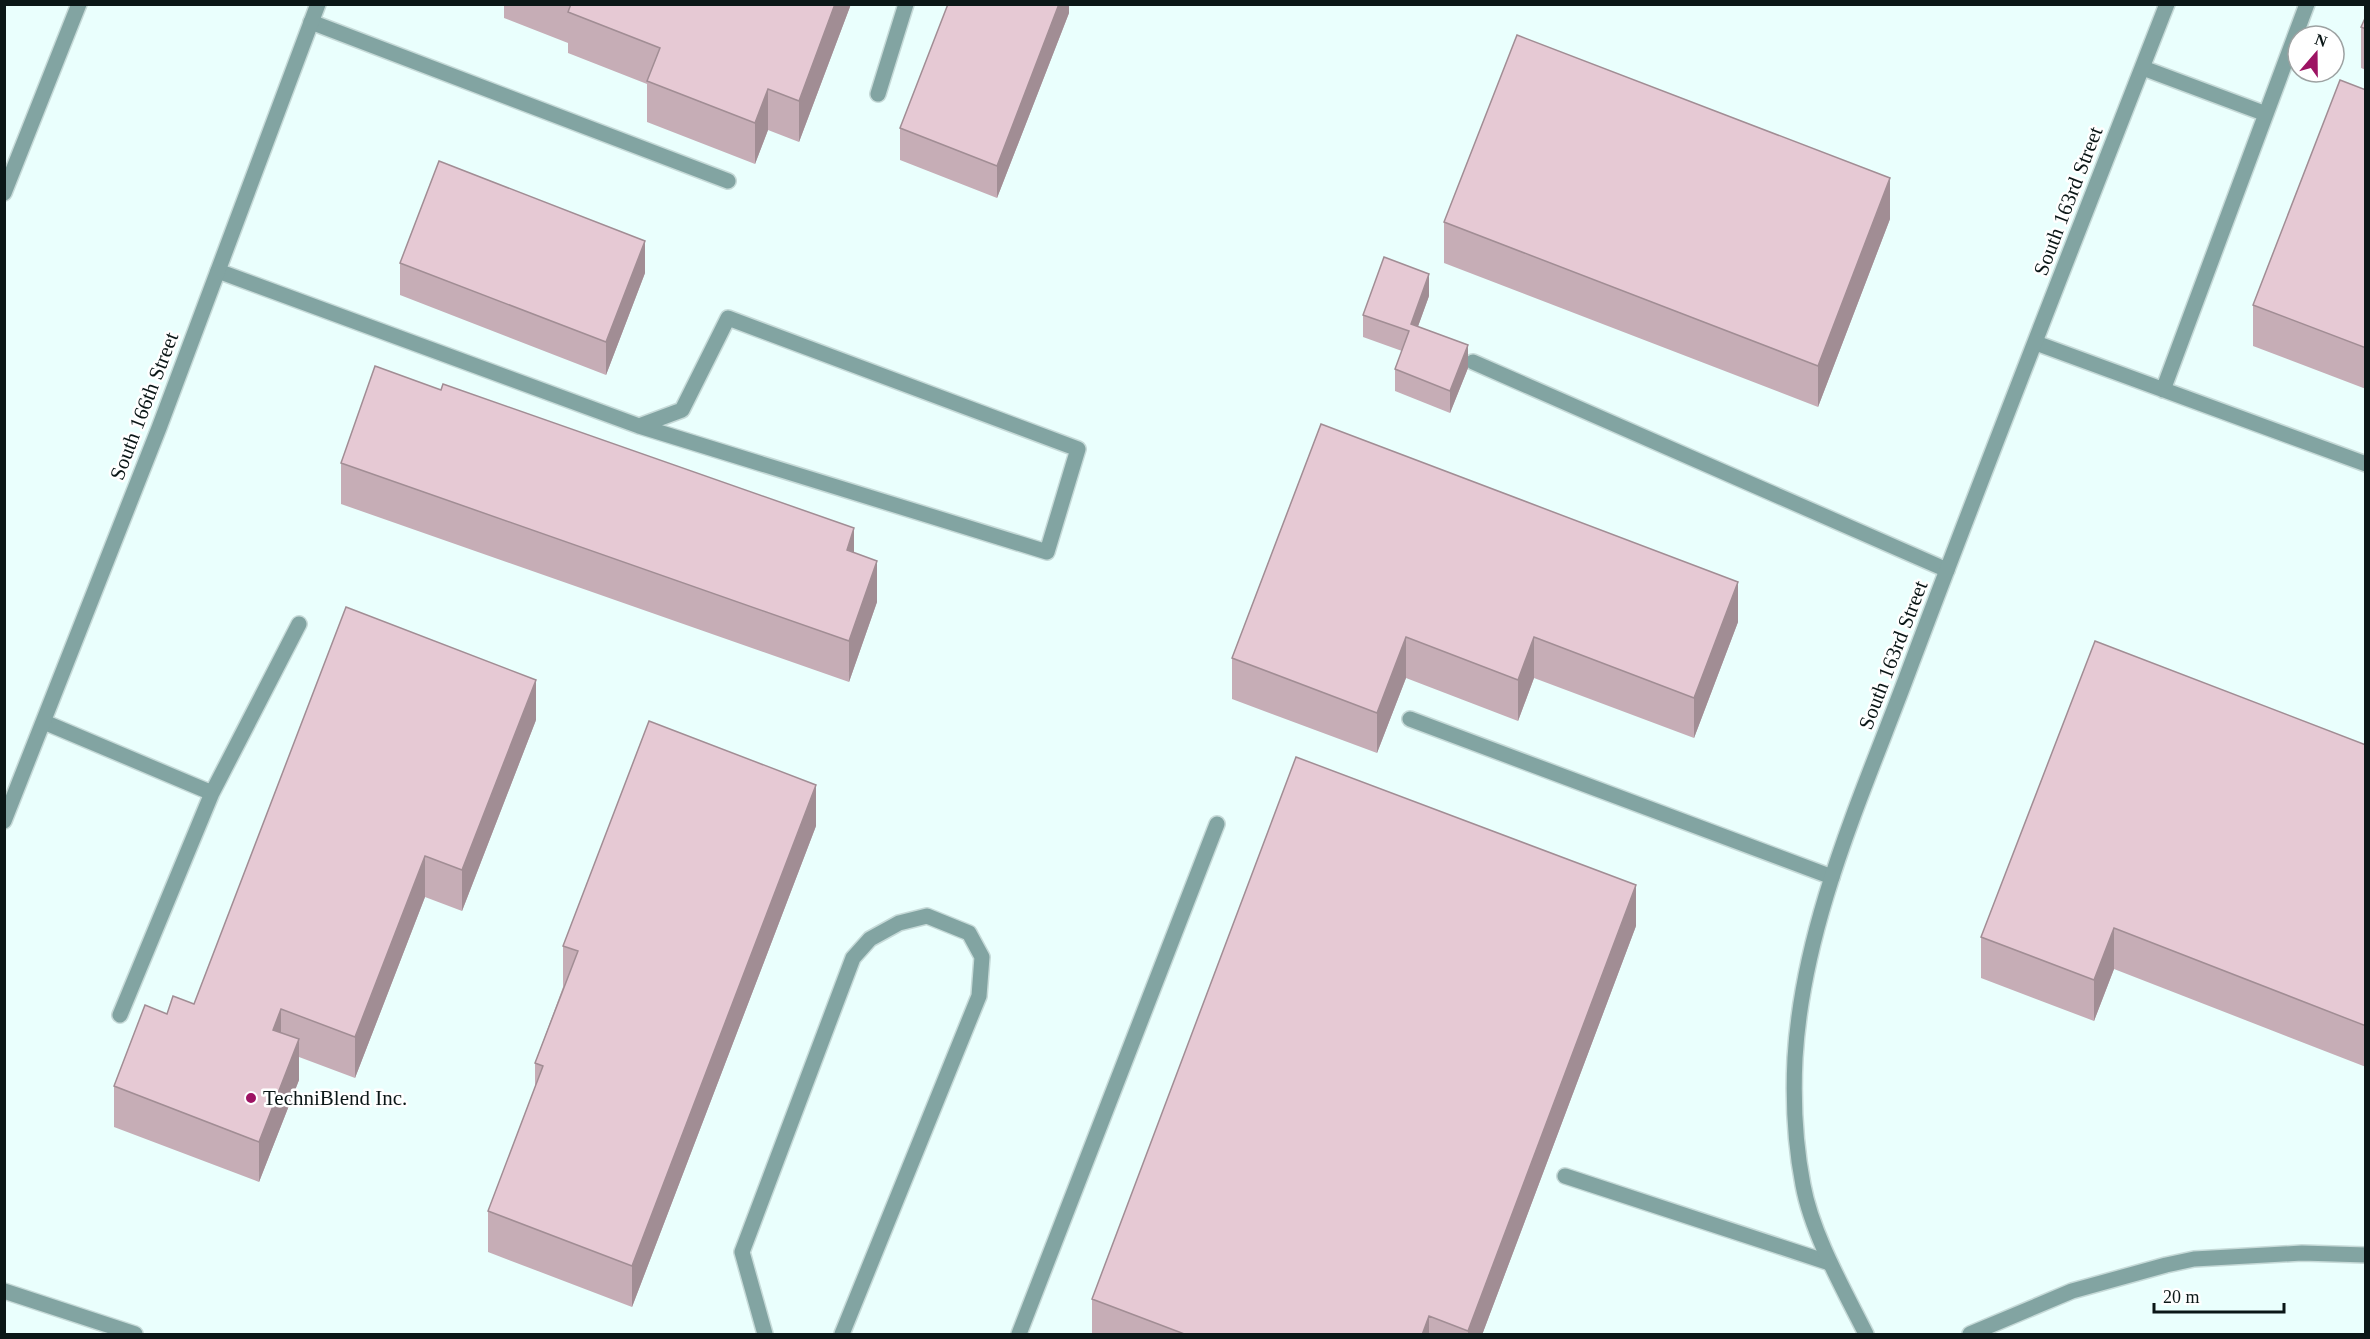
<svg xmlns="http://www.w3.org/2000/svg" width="2370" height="1339" font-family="'Times New Roman',serif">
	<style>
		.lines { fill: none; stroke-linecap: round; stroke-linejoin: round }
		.lane-casing { stroke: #c6dad8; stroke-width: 18 }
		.street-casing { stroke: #c6dad8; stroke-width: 18 }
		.lane { stroke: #82a4a2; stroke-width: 15 }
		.street { stroke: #82a4a2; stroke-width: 15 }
		.wall { fill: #c6adb6 }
		.shaded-wall { fill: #a18d94 }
		.building { fill: #e6c9d4; stroke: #a18d94; stroke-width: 1.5 }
		.poi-dot { fill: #9d1363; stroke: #fff; stroke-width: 2 }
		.labels { text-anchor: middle; stroke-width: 5; stroke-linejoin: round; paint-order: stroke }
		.street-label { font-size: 21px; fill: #0b1717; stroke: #fff }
		.poi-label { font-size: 21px; fill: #0b1717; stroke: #fff; text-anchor: start }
	</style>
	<rect width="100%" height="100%" fill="#eafffd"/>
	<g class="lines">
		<g class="lane-casing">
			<path id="lane" d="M 311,22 L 728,181
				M 2143,68 L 2266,114
				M 878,94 L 906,4
				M 4,193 L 79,4
				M 218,271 L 639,426 L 682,410 L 728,318 L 1078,449 L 1047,552 L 639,426
				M 2036,343 L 2366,464
				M 1473,362 L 1947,570
				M 2163,390 L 2307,4
				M 1410,719 L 1832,877
				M 44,722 L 212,793 L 120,1015
				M 212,793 L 299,624
				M 1565,1176 L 1830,1263
				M 765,1334 L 742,1252 L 853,958 L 870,939 L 899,923 L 927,916 L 969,933 L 982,957 L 979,996 L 842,1334
				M 1019,1334 L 1217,824"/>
		</g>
		<g class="street-casing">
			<path id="street" d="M 4,821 L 159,428 L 318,4
				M 4,1291 L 135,1334
				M 1866,1334 C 1844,1290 1812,1234 1803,1185 C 1795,1144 1793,1099 1795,1058 C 1803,921 1864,792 1911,665 C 1994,444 2081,224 2167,4
				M 1970,1334 L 2072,1291 L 2166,1265 L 2194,1259 L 2302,1253 L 2366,1255"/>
		</g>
		<use href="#lane" class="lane"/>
		<use href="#street" class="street"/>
	</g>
	<path class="wall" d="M 504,4 L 851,4 L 799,142 L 768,130 L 755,164 L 647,122 L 647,84 L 568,53 L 568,43 L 504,18 Z
		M 1069,4 L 1069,13 L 997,198 L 900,160 L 900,128 Z
		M 2366,16 L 2366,70 L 2361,68 L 2361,27 Z
		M 2366,90 L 2366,389 L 2253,346 L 2253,305 Z
		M 1890,219 L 1818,407 L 1444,263 L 1444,222 Z
		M 400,263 L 645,273 L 606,375 L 400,295 Z
		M 1429,296 L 1418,326 L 1468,368 L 1450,413 L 1395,391 L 1395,369 L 1402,351 L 1363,337 L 1363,315 Z
		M 1321,424 L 1738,622 L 1694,738 L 1534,678 L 1518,721 L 1406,678 L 1377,753 L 1232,699 L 1232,658 Z
		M 341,463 L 854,553 L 877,602 L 849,682 L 341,504 Z
		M 536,720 L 462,911 L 425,897 L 355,1078 L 299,1057 L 299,1080 L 259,1182 L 114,1127 L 114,1086 L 167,1014 L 194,1004 Z
		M 2366,745 L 2366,1067 L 2114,969 L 2094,1021 L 1981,978 L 1981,937 Z
		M 816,826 L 632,1307 L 488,1252 L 488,1211 L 535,1087 L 535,1063 L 563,987 L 563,946 Z
		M 1636,926 L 1482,1335 L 1092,1335 L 1092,1299 Z"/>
	<path class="shaded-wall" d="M 835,4 L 851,4 L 799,142 L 799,101 Z
		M 1059,4 L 1069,4 L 1069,13 L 997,198 L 997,166 Z
		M 768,89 L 768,130 L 755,164 L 755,123 Z
		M 1890,178 L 1890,219 L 1818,407 L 1818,366 Z
		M 645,241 L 645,273 L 606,375 L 606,342 Z
		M 1429,274 L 1429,296 L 1411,346 L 1411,324 Z
		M 1468,345 L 1468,368 L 1450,413 L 1450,391 Z
		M 854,528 L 854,569 L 847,550 Z
		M 877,561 L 877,602 L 849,682 L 849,641 Z
		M 1738,582 L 1738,622 L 1694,738 L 1694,698 Z
		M 1406,637 L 1406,678 L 1377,753 L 1377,713 Z
		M 1534,637 L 1534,678 L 1518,721 L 1518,680 Z
		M 536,680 L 536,720 L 462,911 L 462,870 Z
		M 816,785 L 816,826 L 632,1307 L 632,1266 Z
		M 425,856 L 425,897 L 355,1078 L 355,1037 Z
		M 1636,885 L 1636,926 L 1482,1335 L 1468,1335 L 1468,1331 Z
		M 2114,928 L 2114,969 L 2094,1021 L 2094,980 Z
		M 281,1009 L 281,1050 L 273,1030 Z
		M 299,1039 L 299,1080 L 259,1182 L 259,1142 Z
		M 1429,1316 L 1429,1335 L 1422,1335 Z"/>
	<path class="building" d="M 571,4 L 835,4 L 799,101 L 768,89 L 755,123 L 647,81 L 660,48 L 568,12 Z
		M 948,4 L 1059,4 L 997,166 L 900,128 Z
		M 2366,16 L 2366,29 L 2361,27 Z
		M 1517,35 L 1890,178 L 1818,366 L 1444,222 Z
		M 2340,80 L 2366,90 L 2366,348 L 2253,305 Z
		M 439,161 L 645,241 L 606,342 L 400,263 Z
		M 1384,257 L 1429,274 L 1411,324 L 1468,345 L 1450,391 L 1395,369 L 1409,331 L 1363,315 Z
		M 375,366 L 441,390 L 443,384 L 854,528 L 847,550 L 877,561 L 849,641 L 341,463 Z
		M 1321,424 L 1738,582 L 1694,698 L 1534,637 L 1518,680 L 1406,637 L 1377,713 L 1232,658 Z
		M 346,607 L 536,680 L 462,870 L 425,856 L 355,1037 L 281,1009 L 273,1030 L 299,1039 L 259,1142 L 114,1086 L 145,1005 L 167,1014 L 173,996 L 194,1004 Z
		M 2095,641 L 2366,745 L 2366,1026 L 2114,928 L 2094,980 L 1981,937 Z
		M 649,721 L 816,785 L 632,1266 L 488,1211 L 543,1066 L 535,1063 L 578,951 L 563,946 Z
		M 1296,757 L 1636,885 L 1468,1331 L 1429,1316 L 1422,1335 L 1187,1335 L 1092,1299 Z"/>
	<circle class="poi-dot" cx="251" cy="1098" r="6"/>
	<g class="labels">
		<g class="street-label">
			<text transform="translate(2068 201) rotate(-69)" y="7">South 163rd Street</text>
			<text transform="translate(144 406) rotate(-69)" y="7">South 166th Street</text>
			<text transform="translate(1893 655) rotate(-69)" y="7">South 163rd Street</text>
		</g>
		<g class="poi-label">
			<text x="263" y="1105">TechniBlend Inc.</text>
		</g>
	</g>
	<rect width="2370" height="1339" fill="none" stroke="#0b1717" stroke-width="12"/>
	<g transform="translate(2316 54) rotate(20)"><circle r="28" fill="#ffffff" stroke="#9da2a2" stroke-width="1.5"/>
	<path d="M0-4.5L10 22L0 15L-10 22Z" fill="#9d1363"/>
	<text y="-9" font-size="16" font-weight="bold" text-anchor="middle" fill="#0b1717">N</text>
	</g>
	<path d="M2154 1303v9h130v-9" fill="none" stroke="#0b1717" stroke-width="3"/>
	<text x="2163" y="1303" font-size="18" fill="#0b1717" stroke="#ffffff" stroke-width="4.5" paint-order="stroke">20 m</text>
</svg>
